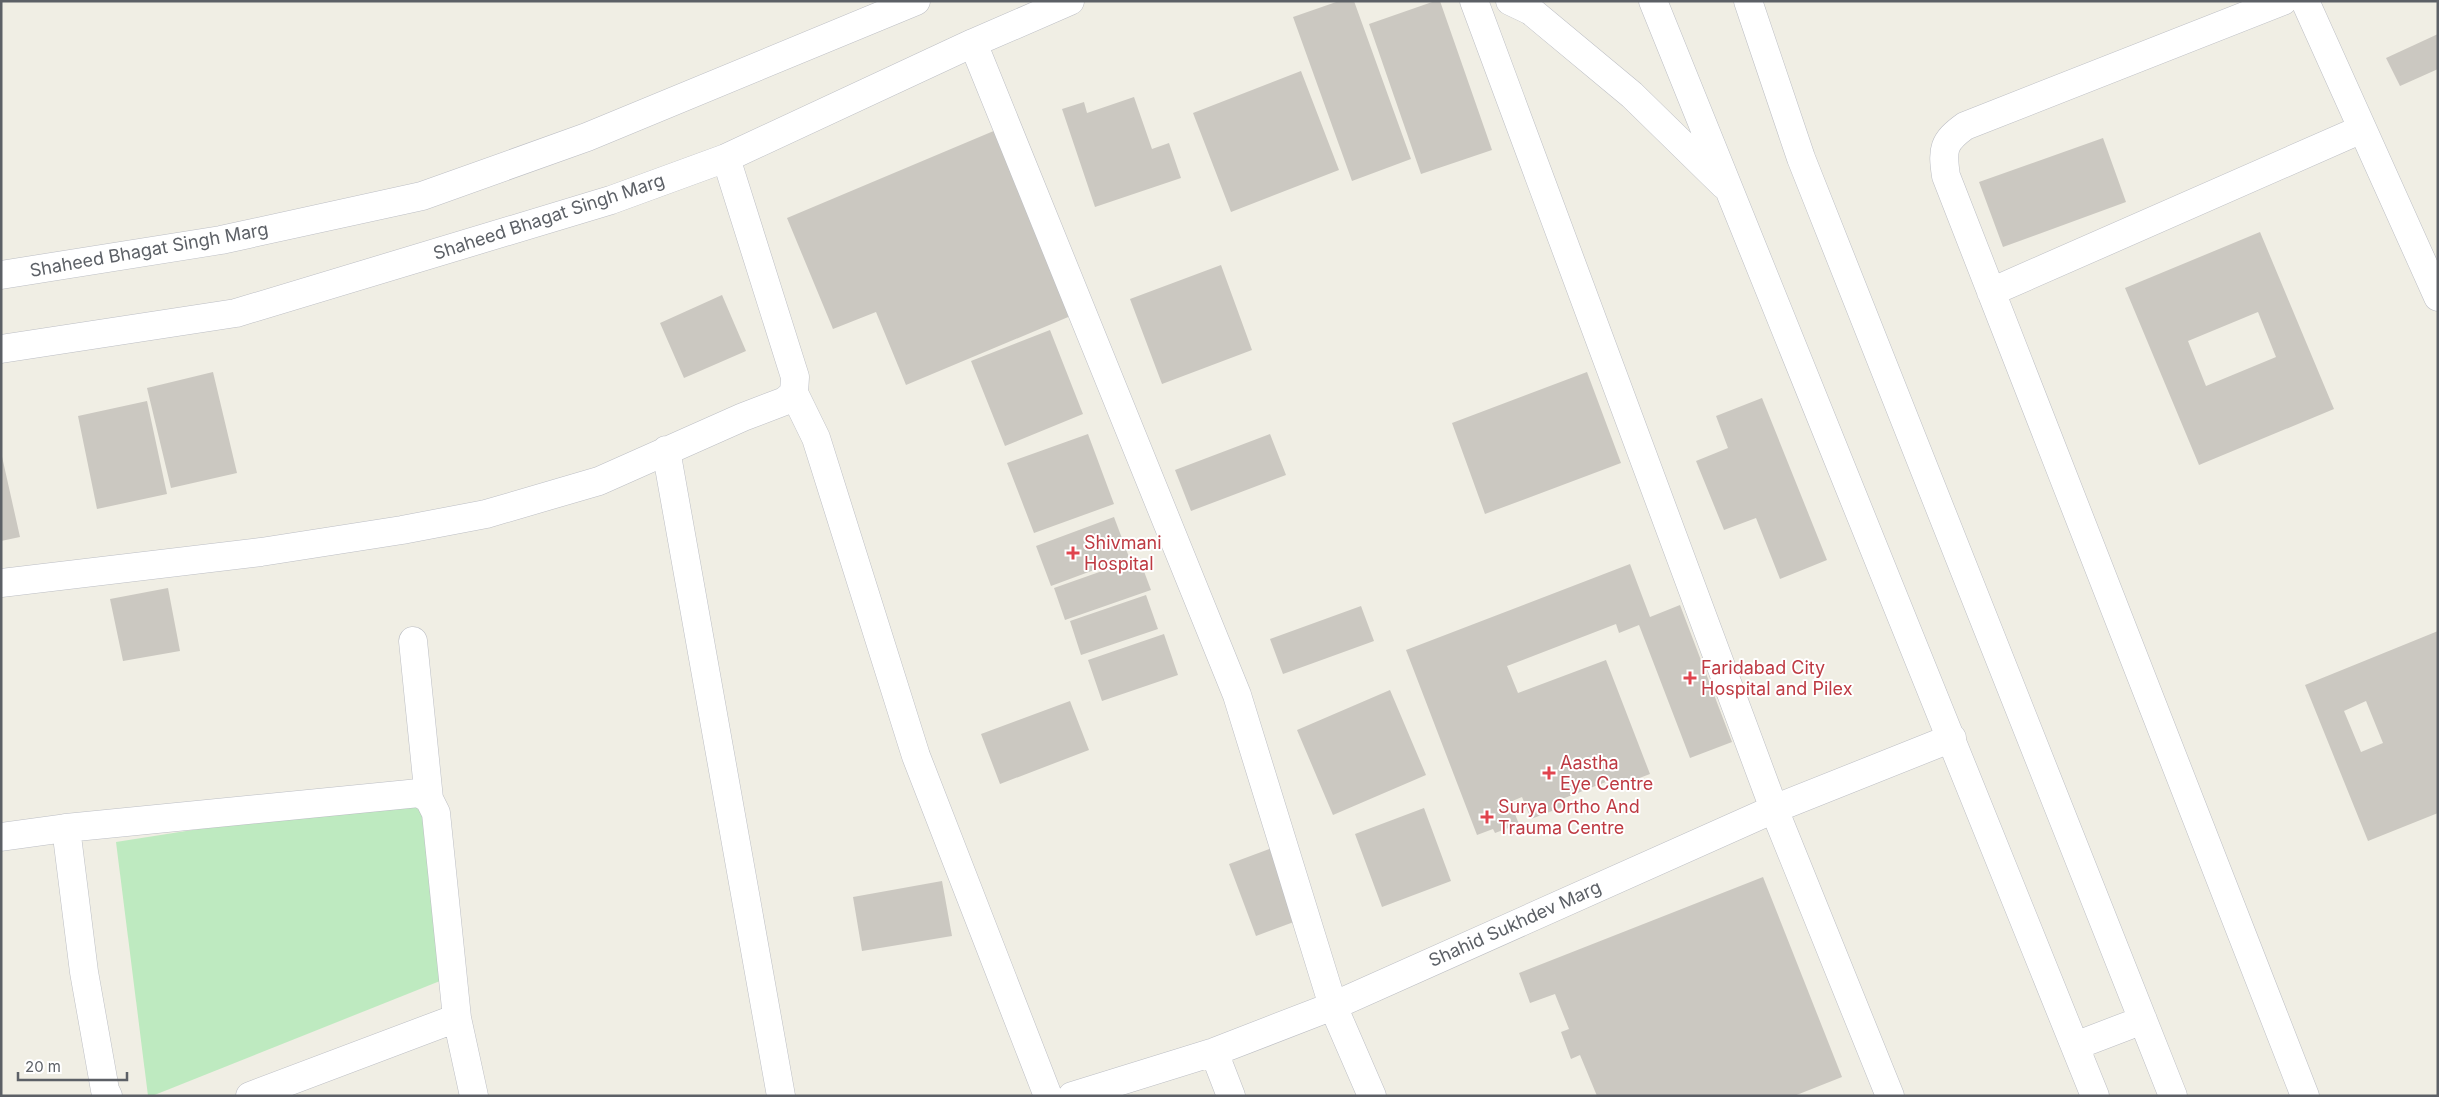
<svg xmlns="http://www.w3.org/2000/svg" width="2439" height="1097" font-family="Inter,sans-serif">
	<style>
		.green { fill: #beeac0 }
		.building { fill: #cbc8c1; fill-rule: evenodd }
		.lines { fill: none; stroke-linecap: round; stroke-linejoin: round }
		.minor-casing { stroke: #bcbec4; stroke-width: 29 }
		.minor { stroke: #fff; stroke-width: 28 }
		.health-dot { fill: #e0444e; stroke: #fff; stroke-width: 2 }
		.labels { text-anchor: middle; stroke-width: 4; stroke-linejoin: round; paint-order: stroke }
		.street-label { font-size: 18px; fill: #5c6066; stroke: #fff }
		.health-label { font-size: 18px; fill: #be3a42; stroke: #fff; text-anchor: start }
	</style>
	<rect width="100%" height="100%" fill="#f0eee4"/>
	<path class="green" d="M 427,793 L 450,977 L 152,1096 L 148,1096 L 116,842 Z"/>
	<path class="building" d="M 1339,1 L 1354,1 L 1411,159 L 1352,181 L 1293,17 Z
		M 1435,1 L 1440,1 L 1492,150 L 1421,174 L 1369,24 Z
		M 2438,34 L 2438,69 L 2400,86 L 2386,58 Z
		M 1301,71 L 1339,170 L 1231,212 L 1193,113 Z
		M 1134,97 L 1152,149 L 1169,143 L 1181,178 L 1095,207 L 1062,109 L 1084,102 L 1087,113 Z
		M 996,130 L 1073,315 L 906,385 L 876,312 L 833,329 L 787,218 Z
		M 2103,138 L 2126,202 L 2003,247 L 1979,182 Z
		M 2260,232 L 2334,409 L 2199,465 L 2125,288 ZM 2258,312 L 2276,357 L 2206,386 L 2188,341 Z
		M 1221,265 L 1252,350 L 1162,384 L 1130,299 Z
		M 722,295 L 746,351 L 684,378 L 660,323 Z
		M 1050,330 L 1083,414 L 1005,446 L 971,361 Z
		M 213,372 L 237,473 L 171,488 L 147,388 Z
		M 1587,372 L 1621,463 L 1485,514 L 1452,423 Z
		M 1762,398 L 1827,560 L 1780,579 L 1756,518 L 1724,530 L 1696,461 L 1728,448 L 1716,416 Z
		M 147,401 L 167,494 L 97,509 L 78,416 Z
		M 1088,434 L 1114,504 L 1034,533 L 1007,463 Z
		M 1270,434 L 1286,475 L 1191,511 L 1175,470 Z
		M 1,452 L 20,537 L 1,541 Z
		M 1114,517 L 1129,557 L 1051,586 L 1036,546 Z
		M 1139,558 L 1151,590 L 1065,620 L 1054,588 Z
		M 1630,564 L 1650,617 L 1680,605 L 1732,742 L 1690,758 L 1639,625 L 1619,633 L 1616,624 L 1507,666 L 1518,693 L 1606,660 L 1650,774 L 1613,788 L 1611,780 L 1562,799 L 1565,806 L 1531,819 L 1522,797 L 1510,802 L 1519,824 L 1495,833 L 1493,829 L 1477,835 L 1406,650 Z
		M 168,588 L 180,651 L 123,661 L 110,599 Z
		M 1146,595 L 1158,629 L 1081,655 L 1070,621 Z
		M 1361,606 L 1374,641 L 1283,674 L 1270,639 Z
		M 2438,631 L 2438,813 L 2368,841 L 2305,685 ZM 2366,701 L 2383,743 L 2361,752 L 2344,711 Z
		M 1164,634 L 1178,675 L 1102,701 L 1088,660 Z
		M 1390,690 L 1426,775 L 1333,815 L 1297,730 Z
		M 1070,701 L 1089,750 L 1000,784 L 981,734 Z
		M 1424,808 L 1451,881 L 1382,907 L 1355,834 Z
		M 1275,847 L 1302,919 L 1256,936 L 1229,864 Z
		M 1763,877 L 1842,1077 L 1794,1096 L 1597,1096 L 1580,1055 L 1571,1059 L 1561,1032 L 1569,1029 L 1555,994 L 1530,1003 L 1519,973 Z
		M 942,881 L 952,936 L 862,951 L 853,897 Z"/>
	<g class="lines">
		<g class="minor-casing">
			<path id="minor" d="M 1474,1 L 1774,809 L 1890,1096
				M 1510,1 L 1531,11 L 1632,95 L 1724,185
				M 1653,1 L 2095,1096
				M 1748,1 L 1801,158 L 2173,1096
				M 2283,1 L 1965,126 C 1943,142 1942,149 1946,176 L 2305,1096
				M 2305,1 L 2438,297
				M 973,43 L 1237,695 L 1333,1006 L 1372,1096
				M 1,275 L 221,240 L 422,196 L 587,137 L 916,1
				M 1991,292 L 2362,129
				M 1,349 L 236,313 L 611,200 L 726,158 L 973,43 L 1070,1
				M 794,393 L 816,438 L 916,756 L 1048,1096
				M 666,450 L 781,1096
				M 1,583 L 261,552 L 402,530 L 486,514 L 599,481 L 743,417 L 785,401 L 794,393 L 795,377 L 726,158
				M 413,641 L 429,799
				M 66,828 L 84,972 L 105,1090 L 108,1096
				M 1,837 L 66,828 L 419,793 L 429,799 L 436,813 L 457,1018 L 474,1096
				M 2075,1046 L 2143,1020
				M 1214,1052 L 1231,1096
				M 250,1096 L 457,1018
				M 1072,1096 L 1214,1052 L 1333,1006 L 1774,809 L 1952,738"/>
		</g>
		<use href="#minor" class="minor"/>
	</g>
	<g class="health-dot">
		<path d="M1070.5 545.5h5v5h5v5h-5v5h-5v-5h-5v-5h5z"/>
		<path d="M1687.5 670.5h5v5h5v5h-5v5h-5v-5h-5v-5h5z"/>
		<path d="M1546.5 765.5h5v5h5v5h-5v5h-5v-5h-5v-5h5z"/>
		<path d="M1484.5 809.5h5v5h5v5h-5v5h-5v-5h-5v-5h5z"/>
	</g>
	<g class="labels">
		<g class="street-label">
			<text transform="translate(549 217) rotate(-18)" y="6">Shaheed Bhagat Singh Marg</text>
			<text transform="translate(149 250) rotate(-10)" y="6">Shaheed Bhagat Singh Marg</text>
			<text transform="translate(1515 924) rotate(-24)" y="6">Shahid Sukhdev Marg</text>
		</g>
		<g class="health-label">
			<text x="1084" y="549">Shivmani<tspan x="1084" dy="21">Hospital</tspan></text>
			<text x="1701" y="674">Faridabad City<tspan x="1701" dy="21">Hospital and Pilex</tspan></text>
			<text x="1560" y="769">Aastha<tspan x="1560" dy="21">Eye Centre</tspan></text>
			<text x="1498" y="813">Surya Ortho And<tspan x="1498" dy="21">Trauma Centre</tspan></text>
		</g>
	</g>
	<rect width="2439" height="1097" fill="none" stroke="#5c6066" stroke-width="5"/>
	<path d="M18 1072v8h109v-8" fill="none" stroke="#5c6066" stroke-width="2.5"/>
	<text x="25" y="1072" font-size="15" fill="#5c6066" stroke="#ffffff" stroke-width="4" paint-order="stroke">20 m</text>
</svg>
